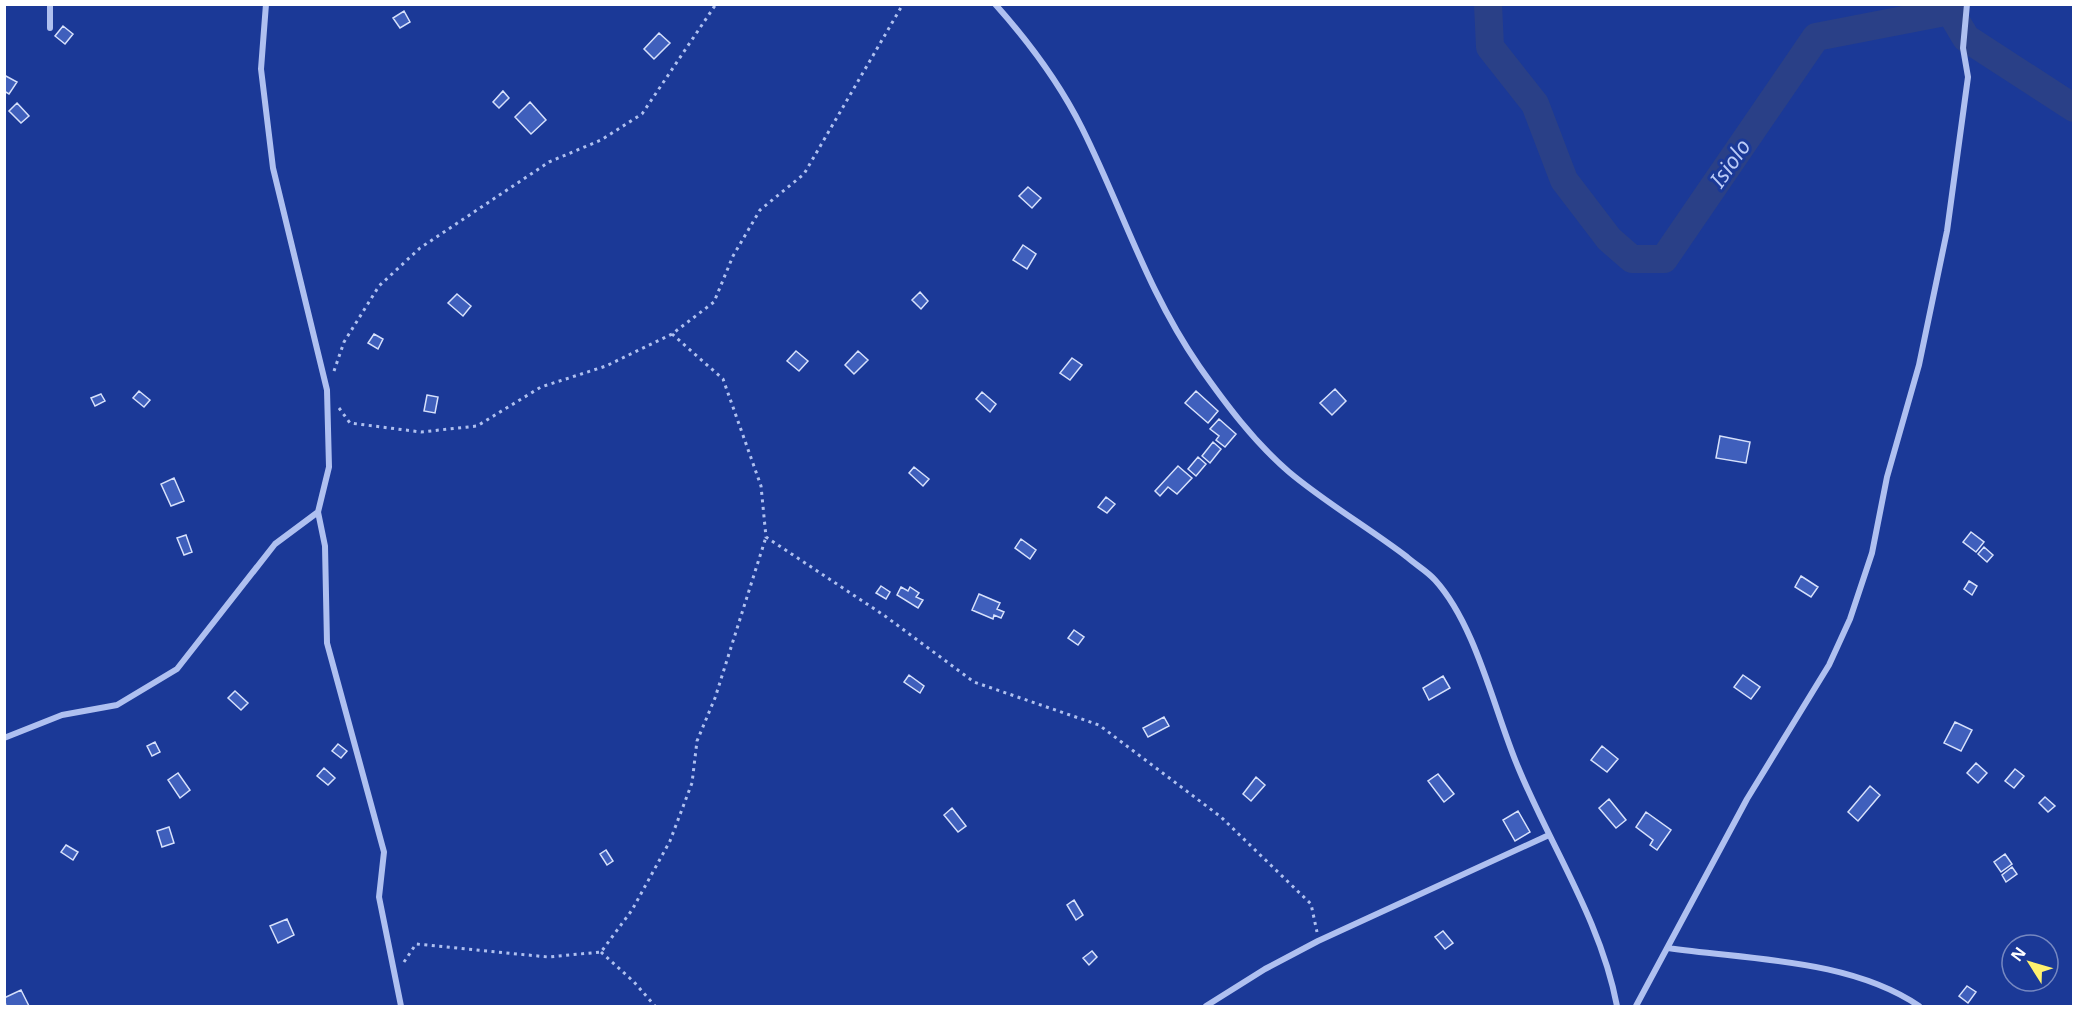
<svg xmlns="http://www.w3.org/2000/svg" width="2078" height="1011" font-family="'Noto Sans',sans-serif">
	<style>
		.lines { fill: none; stroke-linecap: round; stroke-linejoin: round }
		.river { stroke: #2a4087; stroke-width: 28 }
		.building { fill: #3f5fbc; stroke: #d6e0fb; stroke-width: 1.5 }
		.path { stroke: #afc0f0; stroke-width: 3; stroke-dasharray: 3 4.5; stroke-linecap: butt }
		.street { stroke: #afc0f0; stroke-width: 6 }
		.labels { text-anchor: middle; stroke-width: 6; stroke-linejoin: round; paint-order: stroke }
		.water-label { font-size: 22px; font-style: italic; fill: #bbcbf7; stroke: #1b3997 }
	</style>
	<rect width="100%" height="100%" fill="#1b3997"/>
	<g class="lines">
		<path class="river" d="M 1488,4 L 1490,47 L 1535,104 L 1564,180 L 1609,239 L 1632,259 L 1664,259 L 1816,37 L 1950,11 L 1966,38 L 2074,108"/>
	</g>
	<path class="building" d="M 404,11 L 410,22 L 400,28 L 393,18 Z
		M 63,26 L 73,34 L 65,44 L 55,36 Z
		M 659,33 L 670,43 L 654,59 L 644,49 Z
		M 4,75 L 17,82 L 9,94 L 4,91 Z
		M 503,91 L 509,98 L 499,108 L 493,102 Z
		M 530,102 L 546,120 L 531,134 L 515,117 Z
		M 17,103 L 29,116 L 21,123 L 9,111 Z
		M 1028,187 L 1041,198 L 1032,208 L 1019,196 Z
		M 1023,245 L 1036,254 L 1027,269 L 1013,260 Z
		M 920,292 L 928,301 L 921,309 L 912,300 Z
		M 457,294 L 471,306 L 463,316 L 448,303 Z
		M 374,334 L 383,339 L 378,349 L 368,343 Z
		M 796,351 L 808,361 L 799,371 L 787,361 Z
		M 858,351 L 868,360 L 854,374 L 845,365 Z
		M 1072,358 L 1082,365 L 1070,380 L 1060,373 Z
		M 1335,389 L 1346,401 L 1332,415 L 1320,403 Z
		M 139,391 L 150,400 L 144,407 L 133,398 Z
		M 1196,391 L 1218,411 L 1208,423 L 1185,403 Z
		M 982,392 L 996,404 L 990,412 L 976,399 Z
		M 101,394 L 105,401 L 95,406 L 91,398 Z
		M 427,395 L 438,397 L 435,413 L 424,411 Z
		M 1219,419 L 1236,434 L 1225,447 L 1216,440 L 1219,436 L 1210,429 Z
		M 1720,436 L 1750,442 L 1746,463 L 1716,458 Z
		M 1213,442 L 1221,449 L 1210,463 L 1202,456 Z
		M 1198,457 L 1206,464 L 1196,476 L 1188,469 Z
		M 1178,466 L 1192,478 L 1177,494 L 1168,487 L 1160,496 L 1155,491 Z
		M 914,467 L 929,479 L 923,486 L 909,473 Z
		M 174,478 L 184,501 L 171,506 L 161,484 Z
		M 1106,497 L 1115,504 L 1107,513 L 1098,507 Z
		M 1971,532 L 1984,542 L 1976,552 L 1963,542 Z
		M 186,535 L 192,552 L 184,555 L 177,538 Z
		M 1021,539 L 1036,550 L 1030,559 L 1015,548 Z
		M 1984,547 L 1993,555 L 1987,562 L 1978,554 Z
		M 1801,576 L 1818,587 L 1811,597 L 1795,587 Z
		M 1969,581 L 1977,586 L 1972,595 L 1964,589 Z
		M 881,586 L 890,592 L 886,599 L 876,593 Z
		M 901,587 L 908,591 L 910,587 L 919,593 L 916,597 L 923,600 L 918,608 L 897,595 Z
		M 979,594 L 1000,603 L 997,609 L 1004,612 L 1001,618 L 994,615 L 993,619 L 972,610 Z
		M 1074,630 L 1084,637 L 1078,645 L 1068,638 Z
		M 909,675 L 924,686 L 920,693 L 904,682 Z
		M 1743,675 L 1760,687 L 1751,699 L 1734,687 Z
		M 1443,676 L 1450,688 L 1429,700 L 1423,688 Z
		M 235,691 L 248,703 L 241,710 L 228,698 Z
		M 1164,717 L 1169,726 L 1148,737 L 1143,728 Z
		M 1955,722 L 1972,730 L 1961,751 L 1944,743 Z
		M 155,742 L 160,752 L 152,756 L 147,746 Z
		M 338,744 L 347,751 L 341,758 L 332,751 Z
		M 1602,746 L 1618,759 L 1607,772 L 1591,760 Z
		M 1976,763 L 1987,773 L 1978,783 L 1967,773 Z
		M 324,768 L 335,778 L 328,785 L 317,776 Z
		M 2015,769 L 2024,776 L 2014,788 L 2005,781 Z
		M 178,773 L 190,790 L 180,798 L 168,780 Z
		M 1438,774 L 1454,794 L 1444,802 L 1428,781 Z
		M 1256,777 L 1265,785 L 1251,801 L 1243,794 Z
		M 1870,786 L 1880,795 L 1858,821 L 1848,812 Z
		M 2045,797 L 2055,806 L 2048,812 L 2039,803 Z
		M 1609,799 L 1626,820 L 1616,828 L 1599,808 Z
		M 952,808 L 966,826 L 958,832 L 944,815 Z
		M 1518,811 L 1530,832 L 1515,841 L 1503,820 Z
		M 1646,812 L 1671,830 L 1657,850 L 1650,845 L 1653,840 L 1636,827 Z
		M 169,827 L 174,843 L 162,847 L 157,831 Z
		M 66,845 L 78,852 L 73,860 L 61,852 Z
		M 606,850 L 613,861 L 607,865 L 600,854 Z
		M 2005,854 L 2012,864 L 2001,872 L 1994,862 Z
		M 2012,867 L 2017,874 L 2006,882 L 2002,875 Z
		M 1074,900 L 1083,915 L 1076,920 L 1067,905 Z
		M 287,919 L 294,935 L 278,943 L 270,926 Z
		M 1443,931 L 1453,943 L 1445,949 L 1435,937 Z
		M 1092,951 L 1097,957 L 1089,965 L 1083,958 Z
		M 1967,986 L 1976,992 L 1968,1003 L 1959,996 Z
		M 21,990 L 29,1006 L 6,1006 L 4,998 Z"/>
	<g class="lines">
		<path class="path" d="M 672,334 L 723,379 L 761,486 L 766,537 L 885,616 L 974,682 L 1099,725 L 1221,817 L 1311,904 L 1317,932
			M 334,371 L 344,342 L 379,286 L 420,248 L 549,162 L 601,140 L 642,114 L 716,4
			M 339,408 L 350,423 L 421,432 L 477,426 L 541,387 L 606,366 L 672,334 L 714,302 L 733,256 L 760,210 L 804,174 L 903,4
			M 601,952 L 634,982 L 655,1006
			M 404,962 L 416,944 L 548,957 L 601,952 L 632,910 L 670,841 L 692,783 L 697,741 L 715,698 L 766,537"/>
		<path class="street" d="M 50,4 L 50,28
			M 266,4 L 261,69 L 273,168 L 327,390 L 329,467 L 318,512 L 325,546 L 327,643 L 384,852 L 379,897 L 401,1006
			M 995,4 C 1029,42 1059,82 1082,128 C 1123,210 1146,289 1199,366 C 1225,403 1254,442 1289,472 C 1326,503 1369,528 1407,557 C 1416,565 1427,571 1435,580 C 1476,625 1494,710 1518,767 C 1551,847 1601,921 1617,1006
			M 4,738 L 62,715 L 117,705 L 177,669 L 275,544 L 318,512
			M 1668,948 C 1750,960 1850,959 1919,1006
			M 1206,1006 L 1265,969 L 1318,941 L 1549,835
			M 1636,1006 L 1747,799 L 1829,665 L 1850,619 L 1872,553 L 1887,477 L 1919,365 L 1947,231 L 1968,77 L 1963,48 L 1967,4"/>
	</g>
	<g class="labels">
		<g class="water-label">
			<text transform="translate(1730 163) rotate(-55)" y="8">Isiolo</text>
		</g>
	</g>
	<rect width="2078" height="1011" fill="none" stroke="#ffffff" stroke-width="12"/>
	<g transform="translate(2030 963) rotate(307)"><circle r="28" fill="#1b3997" stroke="#7688c1" stroke-width="1.5"/>
	<path d="M0-4.5L10 22L0 15L-10 22Z" fill="#fff16e"/>
	<text y="-9" font-size="16" font-weight="bold" text-anchor="middle" fill="#ffffff">N</text>
	</g>
</svg>
